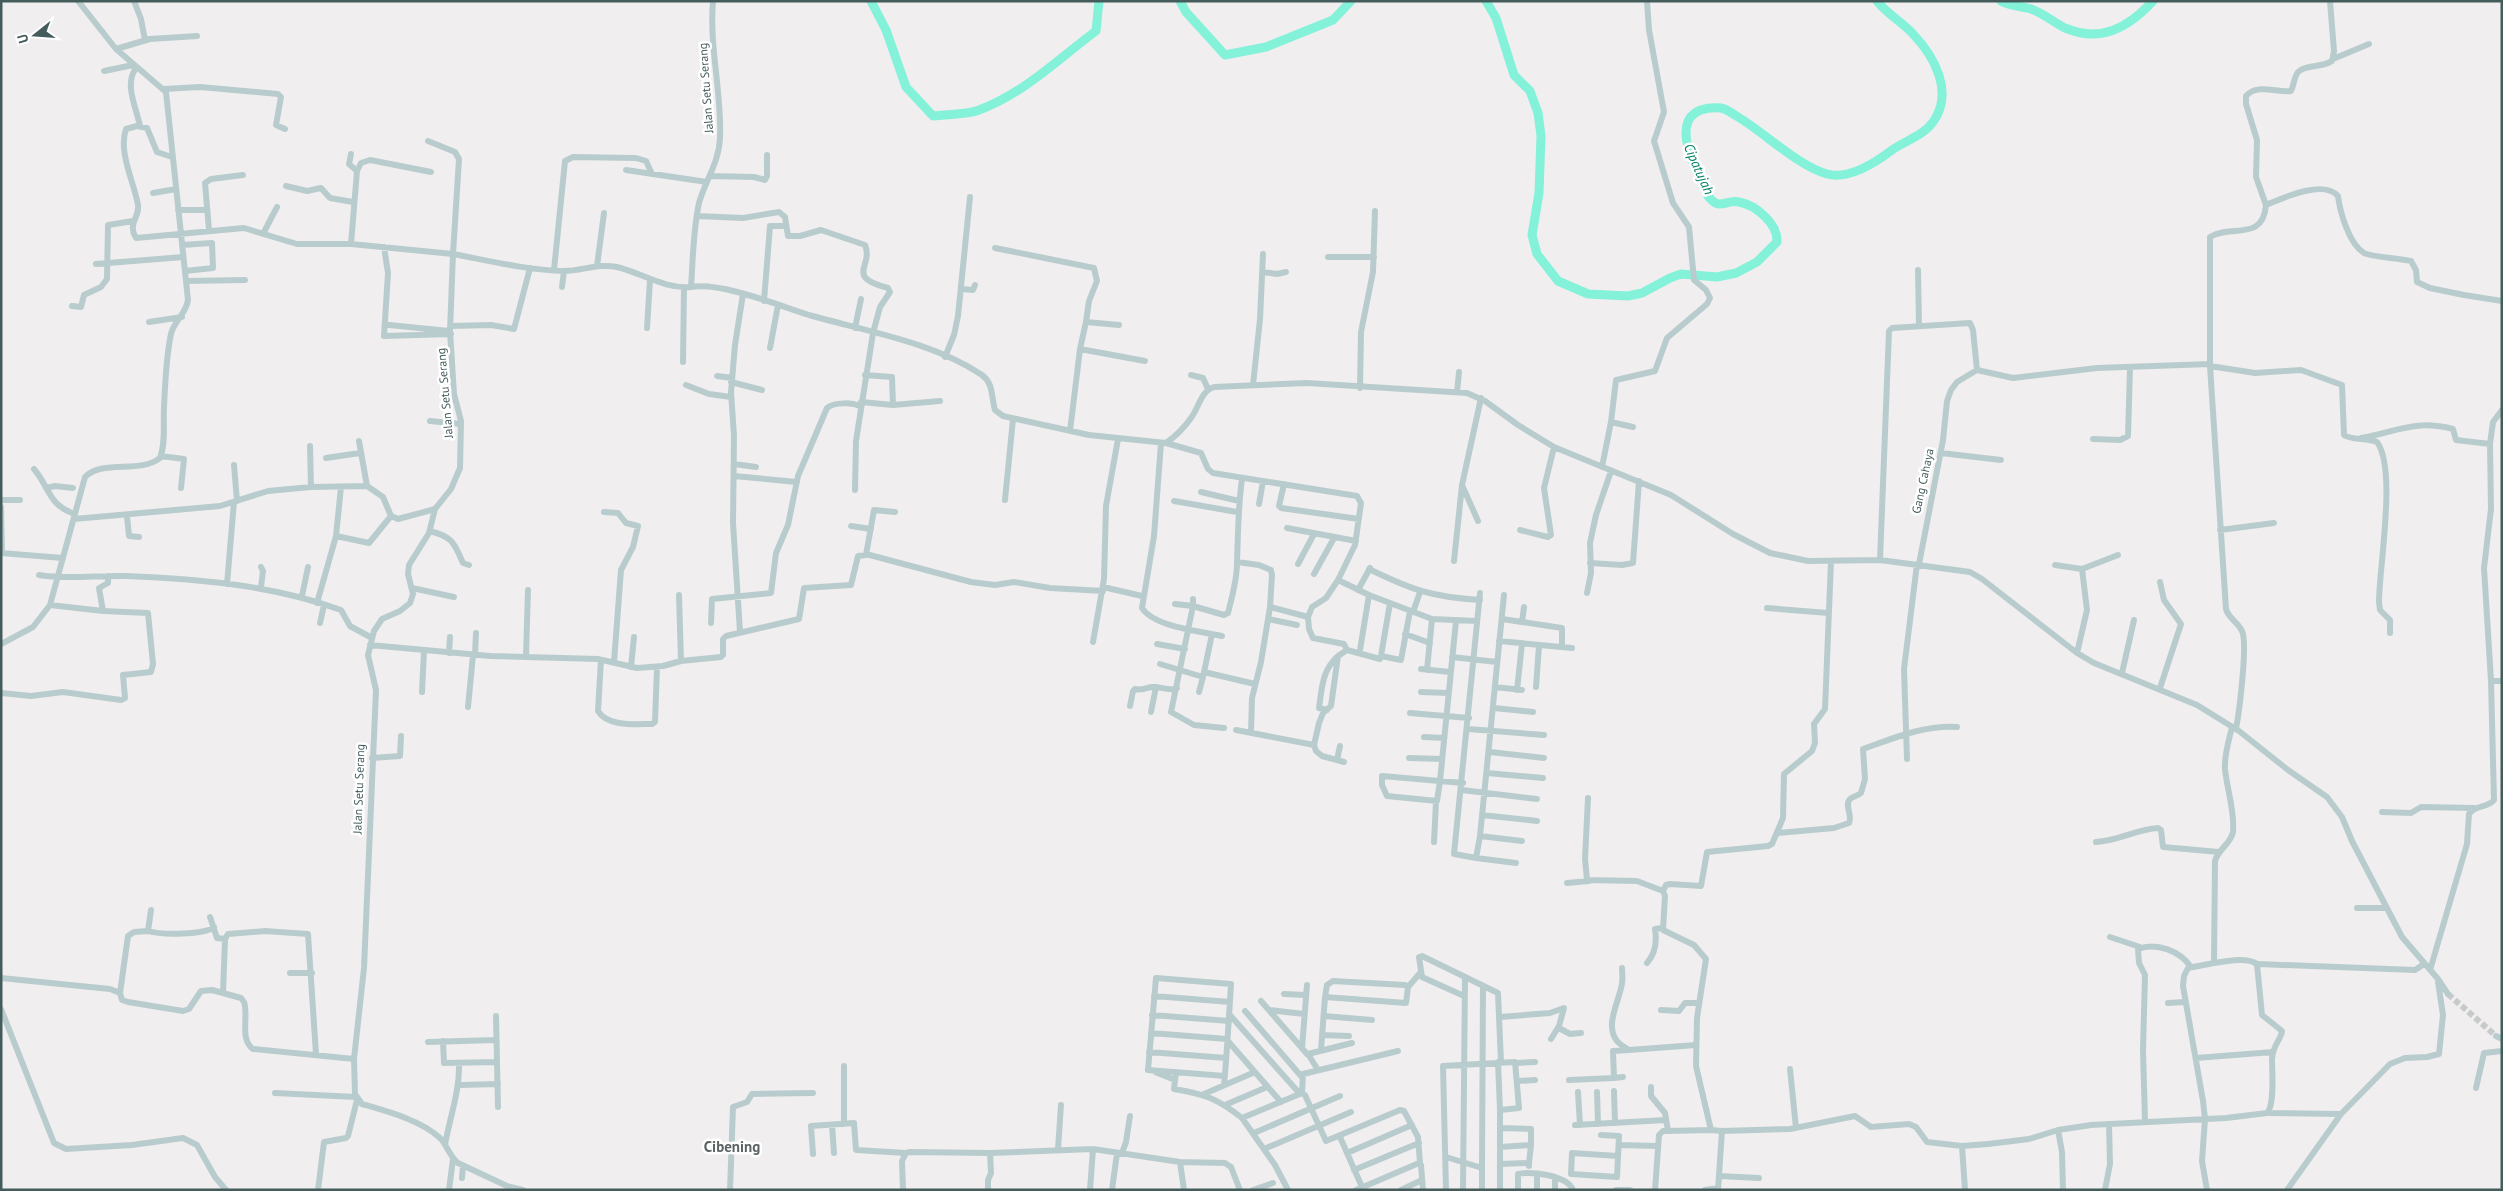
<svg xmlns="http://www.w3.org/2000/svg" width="2503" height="1191" font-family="'PT Sans',sans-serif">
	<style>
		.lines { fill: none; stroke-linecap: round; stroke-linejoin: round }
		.river { stroke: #84f1d9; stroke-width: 9 }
		.minor-tunnel { stroke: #c6cacb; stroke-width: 6; stroke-dasharray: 6 3; stroke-linecap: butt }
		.minor { stroke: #b9cccd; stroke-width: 6 }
		.labels { text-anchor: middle; stroke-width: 5; stroke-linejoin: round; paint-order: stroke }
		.street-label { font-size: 12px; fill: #455c5d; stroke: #fff }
		.water-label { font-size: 14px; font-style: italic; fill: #078267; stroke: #fff }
		.quarter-label { font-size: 15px; font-weight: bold; fill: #5b6364; stroke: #fff }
	</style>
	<rect width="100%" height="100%" fill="#f1eef0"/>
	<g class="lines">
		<path class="river" d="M 871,1 L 886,30 L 906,87 L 933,116 C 948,114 966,115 979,110 C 1023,94 1058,59 1096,31 L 1099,1
			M 1180,1 L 1186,12 L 1225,55 L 1266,47 L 1333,20 L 1351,1
			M 1486,1 L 1496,18 L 1514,75 L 1530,91 L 1538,113 L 1541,136 L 1539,193 L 1532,235 L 1537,254 L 1558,281 L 1588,294 L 1628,296 L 1642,293 L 1670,278 L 1681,274 L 1717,277 L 1736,273 L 1757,262 L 1777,242 C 1778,224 1756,205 1739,202 C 1726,199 1720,212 1708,196 C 1699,176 1672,129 1695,113 C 1702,108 1714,107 1721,108 C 1727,109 1733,114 1738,117 C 1765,133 1798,166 1827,174 C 1849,180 1875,163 1892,150 C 1905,141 1924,135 1933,122 C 1954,93 1935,57 1913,34 C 1902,22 1887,14 1877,1
			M 2001,1 C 2010,6 2021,6 2031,9 C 2043,13 2053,22 2065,28 C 2101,43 2128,28 2153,1"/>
		<path class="minor-tunnel" d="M 2448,994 L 2496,1036"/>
		<path class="minor" d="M 134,1 L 141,19 L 145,40
			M 116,49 L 150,39 L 197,36
			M 2333,59 L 2369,44
			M 136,68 C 124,84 136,107 140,126
			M 104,71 L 133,65
			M 164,89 L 200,87 L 278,94 L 281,97 L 276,125 L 285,129
			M 351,154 L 349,164 L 357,171
			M 172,157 L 157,152 L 147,128 L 137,126 L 126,129 C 118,152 134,182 138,205 C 140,217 127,224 136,238 L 244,228 L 297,244 L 351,244 L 453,254 L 459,159 L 455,152 L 428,141
			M 626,170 L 707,182
			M 710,176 L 754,177 L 765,180 L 767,176 L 767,155
			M 286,186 L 307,191 L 321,188 L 330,198 L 353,202
			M 153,193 L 176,189
			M 2266,205 L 2256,177 L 2257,140 L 2246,104 L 2246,96 C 2257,83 2277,93 2291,91 C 2294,85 2294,77 2298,72 C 2306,64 2322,68 2332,61 L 2334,51 L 2330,1
			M 178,210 L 207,210
			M 697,216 L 743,218 L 779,212 L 785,217 L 788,236 L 800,236 L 821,230 L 865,245 C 874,267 844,276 888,288 L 890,292 L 880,307 L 873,333 L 856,441 L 855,490
			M 209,230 L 205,183 L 211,179 L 243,175
			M 264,232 L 277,207
			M 351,244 L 357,171 L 361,163 L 370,160 L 431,172
			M 182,245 L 212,243 L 213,268 L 185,271
			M 384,247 L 388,273 L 384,336 L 451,334
			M 995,248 L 1094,268 L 1097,281 L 1089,301 L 1086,322
			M 1328,257 L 1374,257
			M 96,264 L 183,257
			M 597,266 L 604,213
			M 554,270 L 565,161 L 573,157 L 636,158 L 646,161 L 652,174
			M 1918,270 L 1919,326
			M 1262,272 L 1277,274 L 1286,272
			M 186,281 L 245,280
			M 562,287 L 564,271
			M 691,287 C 722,282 777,305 809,315 C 865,331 933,342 982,375 C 994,384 991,397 995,410 L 1003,416 L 1089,435 L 1166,443 C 1176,436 1184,428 1191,418 C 1199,407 1201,391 1214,387 L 1307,383 L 1467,393 L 1485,401 L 1518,425 L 1554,447 L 1671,495 L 1733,534 L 1770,553 L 1808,561 L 1880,560 L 1970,572 L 1982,579 L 2077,653 L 2094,663 L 2197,705 L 2239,731 L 2288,770 L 2327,797 L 2342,817 L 2352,841 L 2402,937 L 2438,979 L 2448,994
			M 962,289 L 973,290 L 975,285
			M 764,301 L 770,226 L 785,226
			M 72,306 L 81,307 L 84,295 L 101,287 L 107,279 L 108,225 L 133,221
			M 149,322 L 182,317
			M 389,325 L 449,331
			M 451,326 L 491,325 L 514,329 L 530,268
			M 647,328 L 650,280
			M 855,328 L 861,299
			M 770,348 L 778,305
			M 1080,349 L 1145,361
			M 945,357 L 954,335 L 958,316 L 970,197
			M 683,362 L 684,288
			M 2210,366 L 2255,373 L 2301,370 L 2342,385 L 2344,435 C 2350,440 2367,438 2377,442 C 2397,469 2379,567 2379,602 L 2380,610 L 2390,620 L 2390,633
			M 865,375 L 892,377 L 893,405
			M 1191,375 L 1203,378 L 1208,389
			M 717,376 L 732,378
			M 731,382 L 762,390
			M 686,385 L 709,394 L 731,397
			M 1253,385 L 1260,319 L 1263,254
			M 1360,388 L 1361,332 L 1373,272 L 1375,211
			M 1457,392 L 1459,372
			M 861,402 L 893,405 L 940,401
			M 430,421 L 461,424
			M 1611,422 L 1633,427
			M 1070,431 L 1080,349 L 1086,322 L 1119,325
			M 2361,438 C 2397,432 2414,419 2453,429 L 2456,440 L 2490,444 L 2491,509 L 2484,568 L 2491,681 L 2494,800 C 2488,808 2475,805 2469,814 L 2467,844 L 2430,970
			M 2093,439 L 2120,440 L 2128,436 L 2130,368
			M 359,441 L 367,486 L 383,497 L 391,516
			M 1161,443 L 1154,536 L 1142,608 C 1154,627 1200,631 1222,636
			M 1166,443 L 1201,453 L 1208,469 L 1213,473 L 1357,496 L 1361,503 L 1355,545 L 1338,580 L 1369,595 L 1432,619 L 1477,621
			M 2490,444 L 2493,422 L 2502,410
			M 310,446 L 311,487
			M 1941,453 L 2001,460
			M 161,456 L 184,459 L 181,488
			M 326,458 L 360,453
			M 734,464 L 756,467
			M 234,465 L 237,501
			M 1602,467 L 1611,422 L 1616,380 L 1655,371 L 1667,338 L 1707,304 L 1710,298 L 1706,290 L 1694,280 L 1689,227 L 1673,203 L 1654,141 L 1664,112 L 1649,30 L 1647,1
			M 34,469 C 50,488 48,505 75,514
			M 734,476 L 797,482
			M 1284,484 L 1279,506 L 1281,508 L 1359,519
			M 1462,485 L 1478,521
			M 46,488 L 55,486 L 73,488
			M 1201,492 L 1239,501
			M 1,500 L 20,500
			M 1005,500 L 1013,419
			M 1174,501 L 1237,512
			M 1259,504 L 1263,481
			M 1,507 L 2,553
			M 604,512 L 618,513 L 626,523 L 638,526 L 633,547 L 621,570 L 614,662
			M 127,516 L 129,536 L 139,537
			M 74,519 L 220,506 L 268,491 L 311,487 L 367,486
			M 851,526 L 871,529
			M 1287,528 L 1356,541
			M 1520,530 L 1548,537 L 1551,535 L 1544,488 L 1554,447
			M 2220,530 L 2274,523
			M 430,531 C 453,537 454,543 463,563 L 469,565
			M 336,536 L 369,543 L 391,516 L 398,519 L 435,509
			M 1,553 L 63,558
			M 866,554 L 971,582 L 995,585 L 1014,582 L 1050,588 L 1103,591
			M 1880,560 L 1889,331 L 1892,328 L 1970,323 L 1973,330 L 1977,370
			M 1454,561 L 1462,485 L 1481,398
			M 1237,562 L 1259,565 L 1271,570 L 1272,575 L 1270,607 L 1261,662 L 1252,698 L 1251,732
			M 1590,563 L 1622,565 L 1633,563 L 1639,481
			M 1298,564 L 1314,534
			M 1919,564 L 1943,440 L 1947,401 L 1951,390 L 1957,382 L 1977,370 L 2013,378 L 2097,368 L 2210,364
			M 2055,565 L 2082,569 L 2118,555
			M 261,567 L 263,571 L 261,587
			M 1369,569 C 1412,590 1432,597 1480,600
			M 1314,574 L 1334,538
			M 39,575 C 68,580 97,575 126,576 C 200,579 272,585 341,610 L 350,626 L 372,638
			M 2160,582 L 2164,600 L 2181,624 L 2160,688
			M 227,584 L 234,502
			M 1103,587 L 1142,596
			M 412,588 L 454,597
			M 1358,590 L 1370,568
			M 1480,593 L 1454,854 L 1476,858 L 1480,836 L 1504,595
			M 1587,593 L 1591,573 L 1590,543 L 1596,515 L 1611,471
			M 679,595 L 681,661
			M 302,596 L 308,567
			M 317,603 L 336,536 L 341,487
			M 1390,603 L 1381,656 L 1401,660 L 1410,611
			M 1175,604 L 1193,606 L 1193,599
			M 1270,607 L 1308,617 L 1309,629 L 1313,638 L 1344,644 L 1347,650
			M 1767,608 L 1828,613
			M 103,611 L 99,588 L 108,583 L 108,576
			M 1413,612 L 1420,592
			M 1308,617 L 1312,607 L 1326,598 L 1338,580
			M 1268,619 L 1297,625
			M 1502,619 L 1562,628 L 1562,647
			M 1456,621 L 1440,781 L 1437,801 L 1387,796 L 1382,785 L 1382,776 L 1463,783
			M 1522,622 L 1524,607
			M 320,623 L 324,605
			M 711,623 L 712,599 L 771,593 L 776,553 L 788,525 L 798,476 L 827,408 C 834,402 853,402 861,407
			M 740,632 L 733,523 L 734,436 L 731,392 L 735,345 L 743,294
			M 1405,634 L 1430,643
			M 1499,641 L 1572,648
			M 1093,642 L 1104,579 L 1106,506 L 1118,439
			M 1,644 L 33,627 L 50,605 L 85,477 C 103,459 140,474 160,458 C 166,443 163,424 164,408 C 165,384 166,357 171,334 C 174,321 186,314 188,300 L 166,92 L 116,49 L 78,1
			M 1157,644 L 1185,649
			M 370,645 L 490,656 L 598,659 L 637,668 L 663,666 L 681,661 L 721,657 L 723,655 L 723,639 L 726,636 L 799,619 L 804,588 L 851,585 L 858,556 L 866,555 L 874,510 L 895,512
			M 1360,650 L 1369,595
			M 449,653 L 450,637
			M 2077,653 L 2087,610 L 2082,569
			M 475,655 L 476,633
			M 526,656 L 528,590
			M 1452,657 L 1497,662
			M 601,660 L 598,711 C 607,727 637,724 652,724 L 655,722 L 657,667
			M 1160,664 L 1203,677 L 1212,634
			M 631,667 L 634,637
			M 1421,669 L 1450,672
			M 1427,670 L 1432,619
			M 1204,672 L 1255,684
			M 2122,673 L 2134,620
			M 2491,681 L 2502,681
			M 1495,687 L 1522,690
			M 1536,687 L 1539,646
			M 1517,690 L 1522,644
			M 422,692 L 424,651
			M 1199,692 L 1203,677
			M 1421,692 L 1448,693
			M 1,693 L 31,696 L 63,692 L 121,700 L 125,698 L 123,675 L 151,672 L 153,664 L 148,613 L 103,611 L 50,605
			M 1130,706 L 1133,691 L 1135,689 C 1142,691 1145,688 1152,687 C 1161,686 1168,692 1177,688
			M 468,707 L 473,655
			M 1494,708 L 1533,712
			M 1327,710 L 1319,708 C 1322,688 1322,670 1338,656
			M 1151,712 L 1156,687
			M 1410,713 L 1469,718
			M 1224,728 L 1194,725 L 1171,712 L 1193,606 L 1224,615 L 1228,613 C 1232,597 1237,580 1237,563 C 1238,535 1238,507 1242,479
			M 1468,729 L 1544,735
			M 2236,729 C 2239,713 2248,644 2242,631 C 2238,622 2228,618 2226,609 L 2210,366 L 2210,237 C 2231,224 2263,242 2266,205 C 2283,198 2323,179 2338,196 C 2340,212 2349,244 2364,253 C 2371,257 2399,258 2411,261 L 2416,270 L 2417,282 L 2430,288 L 2464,295 L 2502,301
			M 1236,730 L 1314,745
			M 1424,737 L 1444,738
			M 1490,752 L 1544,758
			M 372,758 L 400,756 L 401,736
			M 1409,758 L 1442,759
			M 1907,759 L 1904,669 L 1917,564
			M 1337,760 L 1340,746
			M 1344,762 L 1322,756 L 1316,751 L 1314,745 L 1319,723 L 1323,713 L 1331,706 L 1338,656 L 1347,650 L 1380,659
			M 1487,773 L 1543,778
			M 1462,790 L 1537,799
			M 1588,798 L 1585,859 L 1587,880 L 1637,881 L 1663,891
			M 2382,812 L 2411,813 L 2421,807 L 2475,808
			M 1482,815 L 1537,821
			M 1777,833 L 1834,828 L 1849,823 C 1853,816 1844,805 1850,799 C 1853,796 1858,796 1861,793 L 1865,779 L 1863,749 C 1894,738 1924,725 1957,727
			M 1480,836 L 1522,841
			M 1434,842 L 1436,802
			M 2096,842 C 2118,841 2137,829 2158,828 L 2161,830 L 2163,847 L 2219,852
			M 1476,858 L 1516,863
			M 1567,883 L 1589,881
			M 2357,908 L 2387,908
			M 210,917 L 217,938 L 225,939
			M 148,931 C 161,935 205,935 214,927
			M 2110,937 L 2140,947
			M 1647,963 C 1655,954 1657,941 1655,929 L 1662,928
			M 2258,964 L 2415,970 L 2424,964
			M 1622,968 C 1622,973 1623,978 1622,983 C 1620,1000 1604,1025 1617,1041 C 1620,1045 1625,1047 1629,1050 L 1696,1045
			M 290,973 L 312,973
			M 1,978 L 110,989 L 120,993 L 122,1000 L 128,1002 L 183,1011 L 189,1009 L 201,991 L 212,990 L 241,998 L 244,1002 C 249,1016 239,1039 253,1049 L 354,1059
			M 1333,981 L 1405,985 L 1408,987 L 1406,1003 L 1325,997 L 1327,985 Z
			M 1408,987 L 1420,973
			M 120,993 L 128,936 L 134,932 L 148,931 L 151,910
			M 223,993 L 225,939 L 228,934 L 265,931 L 308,934 L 316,1054
			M 1284,994 L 1306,995
			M 1154,996 L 1230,1002
			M 1464,996 L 1422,977 L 1419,957 L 1422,956 L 1498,993 L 1501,1062
			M 1261,1001 L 1307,1054
			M 2168,1003 L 2184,1002
			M 1,1009 L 54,1143 L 66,1149 L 132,1145 L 183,1138 L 197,1145 L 215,1177 L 226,1190
			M 1269,1010 L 1304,1014
			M 1661,1010 L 1679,1011 L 1685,1003 L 1699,1003
			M 1245,1011 L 1301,1076
			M 1229,1014 L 1300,1094
			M 1152,1015 L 1229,1021
			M 496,1016 L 498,1107
			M 1324,1016 L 1372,1020
			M 1500,1017 L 1550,1013 L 1564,1008 L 1559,1026 L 1551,1039
			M 1559,1028 L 1570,1034 L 1581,1033
			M 1151,1033 L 1227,1039
			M 1322,1035 L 1349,1036
			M 2496,1036 L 2502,1039
			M 1227,1040 L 1281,1102
			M 443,1041 L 444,1063 L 497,1062
			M 428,1042 L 496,1040
			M 1302,1048 L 1307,985
			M 1321,1050 L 1325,997
			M 1149,1052 L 1226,1058
			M 2196,1058 L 2273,1052
			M 1498,1062 L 1500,1110
			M 1517,1063 L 1535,1062
			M 844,1066 L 844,1124
			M 1790,1069 L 1796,1128
			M 1318,1070 L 1308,1054 L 1352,1043
			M 1155,1072 L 1175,1080
			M 1176,1072 L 1174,1089 C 1205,1094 1218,1099 1242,1118
			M 1614,1078 L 1623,1077
			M 1569,1080 L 1614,1078 L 1613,1051 L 1629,1050
			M 1518,1081 L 1535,1080
			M 460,1085 L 498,1084
			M 1224,1085 C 1227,1052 1229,1018 1231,984 L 1156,978 L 1148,1070 L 1225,1076
			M 1651,1087 L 1651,1096 L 1665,1113 L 1668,1131 L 1711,1130
			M 2476,1088 L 2484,1053 L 2502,1051
			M 1614,1091 L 1615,1123
			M 1578,1092 L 1580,1125
			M 1597,1092 L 1598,1124
			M 275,1093 L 356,1097
			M 1302,1093 L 1303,1074 L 1398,1051
			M 1204,1094 L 1255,1072
			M 1225,1105 L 1267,1087
			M 2268,1113 L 2341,1114
			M 2145,1121 L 2143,1050 L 2145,975 L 2139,963 L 2138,949 C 2157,942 2180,951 2191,967
			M 832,1125 L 834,1153
			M 1575,1125 L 1666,1120
			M 1501,1128 L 1531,1129 L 1531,1145
			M 2058,1130 L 2062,1152 L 2063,1190
			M 1722,1131 L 1790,1129 L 1855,1116 L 1871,1127 L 1909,1124 L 1916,1127 L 1927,1142 L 1962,1146 L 1988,1144 L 2029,1139 L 2058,1130 L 2091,1125 L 2226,1118 L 2267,1113 C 2275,1105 2272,1072 2272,1059 C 2273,1044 2281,1040 2282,1031 L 2262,1015 L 2257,964 C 2247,957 2227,961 2214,963
			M 1254,1133 L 1340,1096
			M 1601,1135 L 1619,1136 L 1617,1177 L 1571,1174 L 1572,1153 L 1618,1156
			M 1340,1137 L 1362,1187
			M 445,1145 C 450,1116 460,1091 459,1063
			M 1619,1145 L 1657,1146
			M 1962,1146 L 1965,1190
			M 1500,1147 L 1531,1145 L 1529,1163
			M 1058,1149 L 1061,1105
			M 1264,1149 L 1351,1112
			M 1122,1153 L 1126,1142 L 1130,1116
			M 1347,1153 L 1412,1125
			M 813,1154 L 811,1126 L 854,1123 L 856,1150 L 906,1153
			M 1446,1157 L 1482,1168 L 1482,1190
			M 1180,1162 L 1184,1190
			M 1500,1164 L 1529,1163 L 1529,1166
			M 1482,1168 L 1483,986
			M 1354,1170 L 1419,1143
			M 1719,1176 L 1759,1178
			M 462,1178 L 463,1166
			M 1555,1178 L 1555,1190
			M 318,1190 L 324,1142 L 346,1138 L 348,1136 L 357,1100
			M 449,1190 L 453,1159
			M 523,1190 L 507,1186 L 458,1163 C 450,1157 447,1145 440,1138 C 421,1120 386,1111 362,1104 L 355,1094 L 354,1059 L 364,968 L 376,690 L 368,655 L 374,631 L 382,619 L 400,611 L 410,603 L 413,594 L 408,574 L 409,565 L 429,533 L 435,509 L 451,489 L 460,468 L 461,421 L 454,394 L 450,331 L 453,254 C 490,261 527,270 564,271 C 582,271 599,263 617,267 C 642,273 664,289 691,287 C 693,260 693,230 699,203 C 705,181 719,163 720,138 C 722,93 709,47 713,1
			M 730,1190 L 733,1107 L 747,1102 L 752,1094 L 813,1093
			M 903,1190 L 902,1161 L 906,1153 L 909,1152 L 990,1153 L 1093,1149 L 1180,1162 L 1225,1163 L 1231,1167 L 1240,1190
			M 988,1190 L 988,1180 L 991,1173 L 990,1153
			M 1090,1190 L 1093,1149
			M 1112,1190 L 1117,1153
			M 1253,1190 L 1273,1183
			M 1288,1190 L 1275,1165 L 1242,1118 L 1302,1093 L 1305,1095 L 1326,1141 L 1400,1110 L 1404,1111 L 1418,1137 L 1420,1163
			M 1356,1190 L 1419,1163 L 1421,1165 L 1423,1190
			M 1401,1190 L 1422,1180
			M 1446,1190 L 1443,1066 L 1515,1062 L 1519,1108 L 1500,1110 L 1500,1190
			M 1463,1190 L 1465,977
			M 1518,1190 L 1518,1174 C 1531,1171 1567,1175 1573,1190
			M 1537,1190 L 1537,1175
			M 1616,1190 L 1630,1190
			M 1655,1190 L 1659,1135 L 1663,1131 L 1668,1131
			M 1705,1190 L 1718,1188
			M 1718,1190 L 1722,1131 L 1711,1130 L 1696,1066 L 1697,1018 L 1706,959 L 1694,945 L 1663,930 L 1665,896 L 1663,891 L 1666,885 L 1670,884 L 1701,886 L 1707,852 L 1768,846 L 1772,844 L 1783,818 L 1784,774 L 1812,751 L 1815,743 L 1814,724 L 1825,709 L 1831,561
			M 2105,1190 L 2110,1164 L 2109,1124
			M 2207,1190 L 2202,1161 L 2205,1119 L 2203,1101 L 2183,986 L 2184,976 L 2188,968 L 2214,963 L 2215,861 C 2218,849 2231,844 2233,832 C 2235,811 2227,790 2225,769 C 2224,755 2229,740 2232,727
			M 2287,1190 L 2341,1114 L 2390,1064 L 2405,1058 L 2427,1057 L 2439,1054 L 2443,1015 L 2438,982"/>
	</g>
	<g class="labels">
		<g class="street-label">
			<text transform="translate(706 88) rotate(-94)" y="4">Jalan Setu Serang</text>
			<text transform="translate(445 393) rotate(-95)" y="4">Jalan Setu Serang</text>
			<text transform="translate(1923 481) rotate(-78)" y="4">Gang Cahaya</text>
			<text transform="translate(359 789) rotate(-88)" y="4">Jalan Setu Serang</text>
		</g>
		<g class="water-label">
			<text transform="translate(1699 169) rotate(66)" y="5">Cipatujah</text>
		</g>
		<g class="quarter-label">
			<text x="732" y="1152">Cibening</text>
		</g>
	</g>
	<rect width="2503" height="1191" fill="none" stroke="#455c5d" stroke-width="5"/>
	<g transform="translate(35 35) rotate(253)" stroke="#ffffff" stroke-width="4" paint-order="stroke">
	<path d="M0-4L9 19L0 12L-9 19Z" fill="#455c5d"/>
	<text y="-8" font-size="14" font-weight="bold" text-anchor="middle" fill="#455c5d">U</text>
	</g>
</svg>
